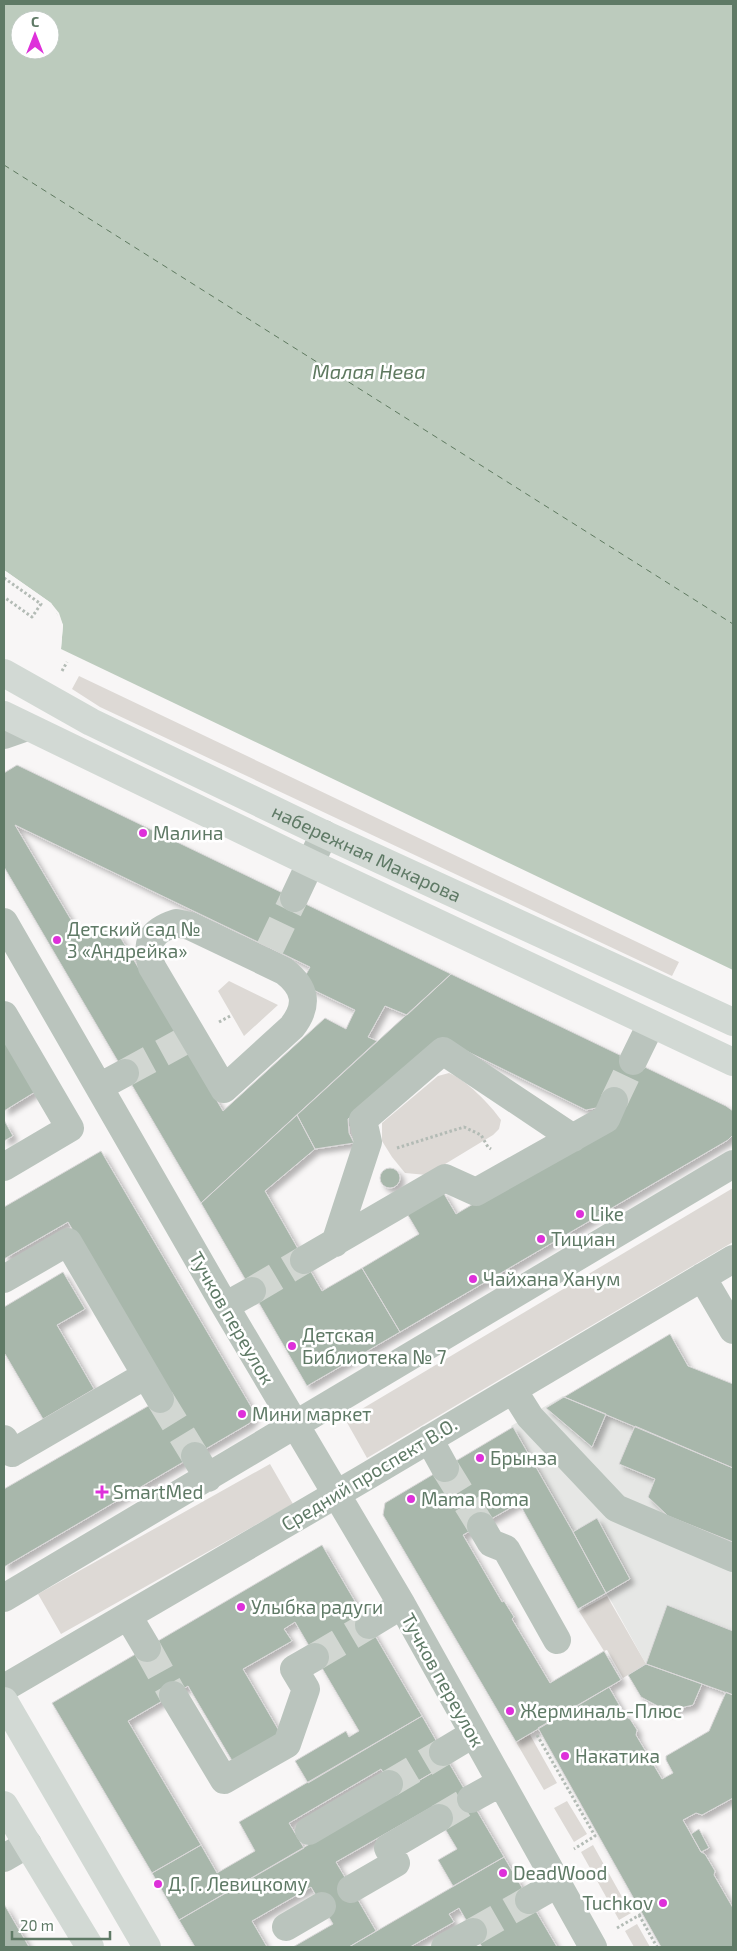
<svg xmlns="http://www.w3.org/2000/svg" width="737" height="1951" font-family="'Exo 2',sans-serif">
	<style>
		.built { fill: #e6e7e5 }
		.green { fill: #ddd9d5 }
		.water { fill: #bccbbd; fill-rule: evenodd }
		.pier { fill: #f8f6f6 }
		.lines { fill: none; stroke-linecap: round; stroke-linejoin: round }
		.ferry { stroke: #5f7a60; stroke-width: 1; stroke-dasharray: 6 5; stroke-linecap: butt }
		.building { fill: #a8b7ab; stroke: #dad8d9; fill-rule: evenodd; filter: url(#shadow) }
		.minor-tunnel { stroke: #d2d7d2; stroke-width: 28; stroke-dasharray: 28 14; stroke-linecap: butt }
		.path { stroke: #b3bbb5; stroke-width: 3; stroke-dasharray: 2.5 2.5; stroke-linecap: butt }
		.minor { stroke: #bac4bd; stroke-width: 28 }
		.major { stroke: #d2d9d4; stroke-width: 28 }
		.poi-dot { fill: #de30da; stroke: #fff; stroke-width: 2 }
		.labels { text-anchor: middle; stroke-width: 5; stroke-linejoin: round; paint-order: stroke }
		.poi-label { font-size: 19px; fill: #5f7a66; stroke: #fff; text-anchor: start }
		.street-label { font-size: 19px; fill: #5f7a66; stroke: #fff }
		.water-label { font-size: 20px; font-style: italic; fill: #5f7a60; stroke: #fff }
	</style>
	<defs>
		<filter id="shadow"><feDropShadow dx="4.5" dy="4.5" stdDeviation="2.5" flood-color="#0004"/></filter>
	</defs>
	<rect width="100%" height="100%" fill="#f8f6f6"/>
	<path class="built" d="M 563,1396 L 733,1468 L 733,1695 L 646,1664 L 573,1532 L 511,1426 Z"/>
	<path class="green" d="M 79,676 L 679,962 L 672,976 L 100,707 L 72,689 Z
		M 229,981 L 278,1005 L 244,1036 L 218,991 Z
		M 449,1073 C 466,1080 490,1104 501,1120 L 499,1129 L 493,1135 L 427,1175 L 405,1173 L 392,1157 L 382,1141 L 382,1123 L 438,1076 Z
		M 733,1188 L 733,1242 L 367,1458 L 345,1419 Z
		M 270,1464 L 293,1504 L 61,1634 L 38,1594 Z
		M 607,1596 L 646,1664 L 623,1678 L 607,1650 L 604,1651 L 579,1611 Z
		M 529,1733 L 557,1783 L 544,1790 L 516,1742 Z
		M 567,1801 L 587,1834 L 574,1842 L 554,1808 Z
		M 593,1845 L 631,1913 L 619,1920 L 581,1852 Z
		M 637,1924 L 650,1947 L 634,1947 L 625,1931 Z"/>
	<path class="water" d="M 4,4 L 733,4 L 733,970 L 61,649 L 63,625 L 51,603 L 4,570 ZM 20,20 L 50,20 L 50,50 L 20,50 Z"/>
	<path class="pier" d="M 4,570 L 51,603 L 59,613 L 63,625 L 61,649 L 59,648 L 60,626 L 57,614 L 49,605 L 4,573 Z"/>
	<g class="lines">
		<path class="ferry" d="M 4,165 L 733,624"/>
	</g>
	<path class="building" d="M 17,765 L 451,974 L 407,1015 L 385,1006 L 368,1037 L 377,1041 L 201,1203 L 4,867 L 4,773 ZM 15,825 L 310,967 L 301,984 L 355,1010 L 346,1029 L 325,1018 L 223,1111 L 119,935 L 93,927 L 80,935 Z
		M 451,974 L 726,1106 L 733,1111 L 733,1135 L 728,1140 L 400,1332 L 362,1268 L 419,1234 L 406,1212 L 443,1192 L 456,1214 L 612,1123 L 601,1107 L 586,1110 L 442,1039 L 435,1042 L 348,1119 L 349,1133 L 354,1143 L 315,1149 L 297,1115 Z
		M 4,1038 L 35,1092 L 4,1111 Z
		M 297,1115 L 315,1149 L 265,1191 L 322,1291 L 362,1268 L 400,1332 L 307,1386 L 201,1203 Z
		M 4,1120 L 13,1136 L 4,1141 Z
		M 101,1151 L 253,1410 L 254,1417 L 250,1423 L 4,1567 L 4,1489 L 169,1394 L 68,1222 L 4,1259 L 4,1207 Z
		M380 1178a10 10 0 1 1 20 0a10 10 0 1 1-20 0Z
		M 63,1272 L 85,1309 L 57,1325 L 94,1389 L 43,1419 L 5,1354 L 4,1355 L 4,1307 Z
		M 670,1334 L 688,1366 L 733,1384 L 733,1468 L 564,1397 Z
		M 564,1397 L 606,1414 L 592,1447 L 546,1408 Z
		M 635,1426 L 733,1468 L 733,1542 L 668,1516 L 648,1497 L 655,1479 L 619,1464 Z
		M 513,1427 L 573,1532 L 606,1593 L 578,1609 L 519,1503 L 463,1535 L 502,1602 L 504,1601 L 514,1617 L 512,1619 L 550,1683 L 604,1651 L 621,1680 L 516,1742 L 383,1515 L 385,1503 Z
		M 597,1518 L 630,1579 L 606,1593 L 573,1532 Z
		M 322,1545 L 422,1716 L 308,1783 L 295,1761 L 346,1731 L 349,1737 L 359,1731 L 295,1622 L 284,1629 L 292,1641 L 243,1669 L 282,1736 L 234,1764 L 188,1686 L 128,1721 L 201,1845 L 152,1873 L 52,1703 Z
		M 667,1605 L 733,1631 L 733,1695 L 646,1664 Z
		M 646,1664 L 702,1684 L 693,1705 L 667,1711 L 641,1697 L 628,1675 Z
		M 609,1687 L 626,1717 L 630,1719 L 637,1730 L 636,1735 L 662,1779 L 673,1773 L 666,1760 L 666,1756 L 709,1731 L 726,1692 L 733,1695 L 733,1798 L 702,1815 L 696,1813 L 683,1820 L 701,1852 L 705,1854 L 715,1871 L 714,1875 L 733,1908 L 733,1947 L 661,1947 L 538,1728 Z
		M 422,1716 L 449,1763 L 396,1794 L 381,1769 L 289,1823 L 304,1848 L 179,1920 L 152,1873 L 201,1845 L 217,1873 L 255,1851 L 239,1822 Z
		M 449,1763 L 504,1857 L 453,1886 L 438,1860 L 457,1849 L 432,1807 L 336,1862 L 376,1931 L 349,1947 L 293,1947 L 333,1924 L 311,1887 L 252,1921 L 267,1947 L 195,1947 L 179,1920 Z
		M 699,1829 L 709,1848 L 701,1852 L 691,1834 Z
		M 504,1857 L 557,1947 L 482,1947 L 459,1908 L 449,1914 L 454,1922 L 410,1947 L 349,1947 Z
		M 4,1904 L 25,1940 L 29,1947 L 4,1947 Z"/>
	<g class="lines">
		<path class="minor-tunnel" d="M 270,948 L 294,898
			M 125,1073 L 182,1042
			M 614,1101 L 633,1061
			M 252,1291 L 304,1260
			M 160,1399 L 195,1456
			M 445,1468 L 481,1526
			M 147,1648 L 173,1695
			M 315,1657 L 369,1625
			M 389,1784 L 443,1752
			M 439,1818 L 471,1799
			M 473,1932 L 529,1900"/>
		<path class="path" d="M 4,578 L 41,604 L 32,617 L 4,597
			M 62,671 L 67,662
			M 219,1022 L 232,1015
			M 397,1148 L 464,1127 L 481,1135 L 488,1147 L 491,1149
			M 537,1735 L 595,1836 L 574,1849
			M 639,1915 L 657,1947
			M 617,1928 L 643,1913"/>
		<path class="minor" d="M 4,735 L 27,727
			M 294,898 L 324,834
			M 4,922 L 225,1306 L 402,1605 L 593,1947
			M 176,923 L 190,926 L 284,971 C 306,988 309,1005 292,1027 L 224,1089 L 152,967 C 145,942 151,931 176,923 Z
			M 4,1015 L 70,1128 L 4,1167
			M 633,1061 L 651,1024
			M 99,1087 L 125,1073
			M 335,1243 L 368,1142 L 363,1120 L 443,1051 L 573,1138
			M 304,1260 L 445,1178 L 476,1192 L 606,1119 L 614,1101
			M 702,1277 L 733,1330
			M 4,1279 L 68,1242 L 160,1399
			M 225,1306 L 252,1291
			M 513,1390 L 530,1417 L 616,1508 L 733,1558
			M 4,1439 L 12,1453 L 146,1375
			M 429,1439 L 445,1468
			M 195,1456 L 208,1478
			M 481,1526 L 491,1543 L 506,1549 L 557,1640
			M 4,1598 L 733,1164
			M 128,1616 L 147,1648
			M 369,1625 L 402,1605
			M 4,1688 L 364,1478 L 733,1259
			M 173,1695 L 224,1780 L 287,1744 L 306,1689 L 294,1669 L 315,1657
			M 443,1752 L 473,1734
			M 471,1799 L 500,1783
			M 309,1831 L 389,1784
			M 4,1858 L 28,1844
			M 351,1889 L 396,1863 L 388,1848 L 439,1818
			M 529,1900 L 557,1884
			M 286,1927 L 322,1906
			M 445,1947 L 473,1932"/>
		<g class="major">
			<path id="s1" d="M 4,673 L 91,722 L 324,834 L 733,1022"/>
			<path d="M 4,715 L 310,863 L 733,1062"/>
			<path d="M 4,1701 L 147,1947"/>
			<path d="M 4,1805 L 90,1947"/>
		</g>
	</g>
	<g class="poi-dot">
		<circle cx="143" cy="833" r="5"/>
		<circle cx="57" cy="940" r="5"/>
		<circle cx="580" cy="1214" r="5"/>
		<circle cx="541" cy="1239" r="5"/>
		<circle cx="473" cy="1279" r="5"/>
		<circle cx="292" cy="1346" r="5"/>
		<circle cx="242" cy="1414" r="5"/>
		<circle cx="480" cy="1458" r="5"/>
		<path d="M99.5 1484.5h5v5h5v5h-5v5h-5v-5h-5v-5h5z"/>
		<circle cx="411" cy="1499" r="5"/>
		<circle cx="241" cy="1607" r="5"/>
		<circle cx="510" cy="1711" r="5"/>
		<circle cx="565" cy="1756" r="5"/>
		<circle cx="503" cy="1873" r="5"/>
		<circle cx="158" cy="1884" r="5"/>
		<circle cx="663" cy="1903" r="5"/>
	</g>
	<g class="labels">
		<g class="poi-label">
			<text x="153" y="840">Малина</text>
			<text x="67" y="936">Детский сад №<tspan x="67" dy="22">3 «Андрейка»</tspan></text>
			<text x="590" y="1221">Like</text>
			<text x="551" y="1246">Тициан</text>
			<text x="483" y="1286">Чайхана Ханум</text>
			<text x="302" y="1342">Детская<tspan x="302" dy="22">Библиотека № 7</tspan></text>
			<text x="252" y="1421">Мини маркет</text>
			<text x="490" y="1465">Брынза</text>
			<text x="113" y="1499">SmartMed</text>
			<text x="421" y="1506">Mama Roma</text>
			<text x="251" y="1614">Улыбка радуги</text>
			<text x="520" y="1718">Жерминаль-Плюс</text>
			<text x="575" y="1763">Накатика</text>
			<text x="513" y="1880">DeadWood</text>
			<text x="168" y="1891">Д. Г. Левицкому</text>
			<text x="653" y="1910" text-anchor="end">Tuchkov</text>
		</g>
		<g class="street-label">
			<text dy="7" stroke="none"><textPath href="#s1" startOffset="405">набережная Макарова</textPath></text>
			<text transform="translate(232 1318) rotate(60)" y="7">Тучков переулок</text>
			<text transform="translate(369 1474) rotate(-31)" y="7">Средний проспект В.О.</text>
			<text transform="translate(443 1680) rotate(61)" y="7">Тучков переулок</text>
		</g>
		<g class="water-label">
			<text x="369" y="379">Малая Нева</text>
		</g>
	</g>
	<rect width="737" height="1951" fill="none" stroke="#5f7a66" stroke-width="10"/>
	<g transform="translate(35 35)"><circle r="24" fill="#ffffff" stroke="#bfcac2"/>
	<path d="M0-4L9 19L0 12L-9 19Z" fill="#de30da"/>
	<text y="-8" font-size="14" font-weight="bold" text-anchor="middle" fill="#5f7a66">С</text>
	</g>
	<path d="M12 1931v8h98v-8" fill="none" stroke="#5f7a66" stroke-width="2.5"/>
	<text x="20" y="1931" font-size="15" fill="#5f7a66" stroke="#ffffff" stroke-width="4" paint-order="stroke">20 m</text>
</svg>
